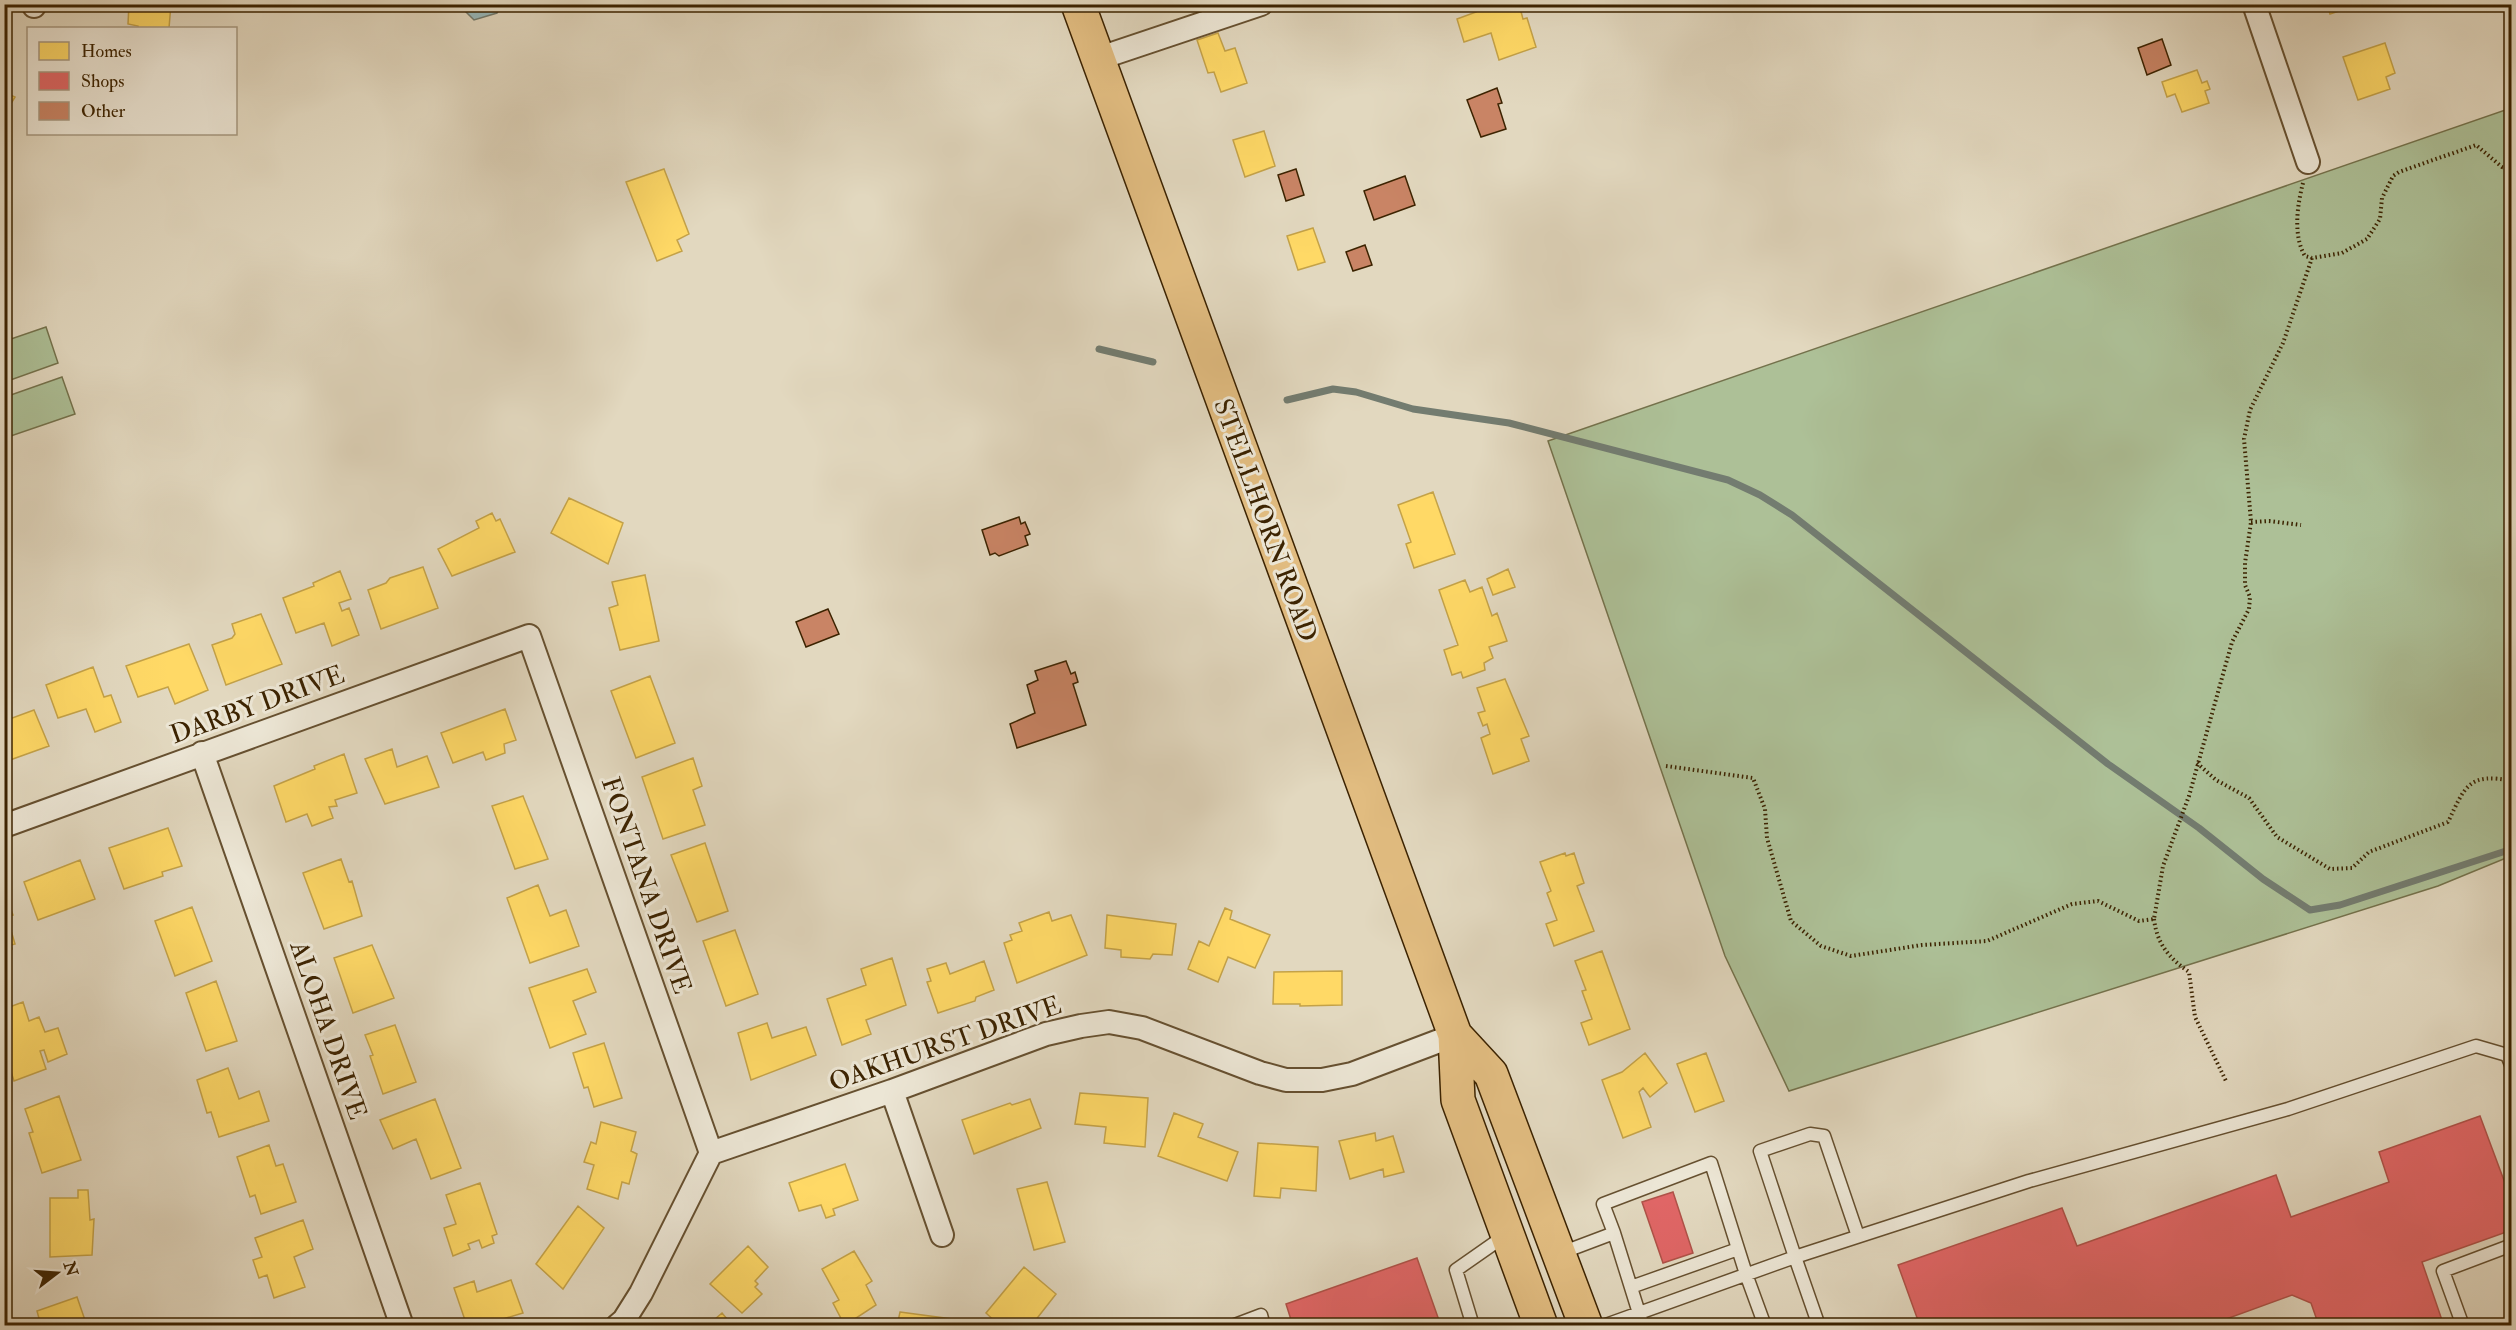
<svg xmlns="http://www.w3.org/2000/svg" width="2516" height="1330" font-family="'IM FELL Double Pica',serif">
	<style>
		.green { fill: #adc097; stroke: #74724c; stroke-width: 1.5 }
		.water { fill: #97b8ba; stroke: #737c70; stroke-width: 1.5 }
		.homes { fill: #ffd966; stroke: #c4a248; stroke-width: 1.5 }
		.shops { fill: #e06666; stroke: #af5248; stroke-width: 1.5 }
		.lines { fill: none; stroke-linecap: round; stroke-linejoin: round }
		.stream { stroke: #737c70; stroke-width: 7 }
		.building { fill: #c98465; stroke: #3c2301; stroke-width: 1.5 }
		.service-casing { stroke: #665030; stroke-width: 15 }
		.minor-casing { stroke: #665030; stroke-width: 26 }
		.primary-casing { stroke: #3c2301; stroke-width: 36 }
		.path { stroke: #3c2301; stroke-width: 4; stroke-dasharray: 1.5 3; stroke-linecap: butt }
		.service { stroke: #ece6d5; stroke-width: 12 }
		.minor { stroke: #ece6d5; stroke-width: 22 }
		.primary { stroke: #e1bc80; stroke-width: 33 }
		.labels { text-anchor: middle; stroke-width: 6; stroke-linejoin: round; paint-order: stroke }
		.street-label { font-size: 26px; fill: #3c2301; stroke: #ece6d5 }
	</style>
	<rect width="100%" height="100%" fill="#e2d8bf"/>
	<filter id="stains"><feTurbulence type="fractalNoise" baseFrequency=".00333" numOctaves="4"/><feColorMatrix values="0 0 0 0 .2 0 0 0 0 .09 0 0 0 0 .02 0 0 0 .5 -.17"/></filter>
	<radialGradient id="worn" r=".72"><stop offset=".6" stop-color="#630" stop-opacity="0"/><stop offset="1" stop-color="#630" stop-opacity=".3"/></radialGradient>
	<path class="green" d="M 2511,108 L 2511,856 L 2438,886 L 1789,1091 L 1725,956 L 1548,441 Z
		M 46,327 L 58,363 L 5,382 L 5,341 Z
		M 62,377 L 75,414 L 5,438 L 5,397 Z"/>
	<path class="water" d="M 467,5 L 499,5 L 500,8 L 497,13 L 474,20 L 465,11 Z"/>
	<path class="homes" d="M 129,4 L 171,4 L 169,28 L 138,28 L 138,26 L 128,24 Z
		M 1474,4 L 1519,4 L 1523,19 L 1527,18 L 1536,47 L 1499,60 L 1491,33 L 1464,42 L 1457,19 L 1476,12 Z
		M 2327,4 L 2360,4 L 2330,14 Z
		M 1218,33 L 1225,51 L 1235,48 L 1247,83 L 1221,92 L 1214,72 L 1208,73 L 1197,40 Z
		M 2385,43 L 2395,73 L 2386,77 L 2390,89 L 2358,100 L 2343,57 Z
		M 2197,70 L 2202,83 L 2207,81 L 2210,89 L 2205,91 L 2209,103 L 2182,112 L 2175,94 L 2167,97 L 2162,82 Z
		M 4,92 L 15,97 L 4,115 Z
		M 1264,131 L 1275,166 L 1245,177 L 1233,140 Z
		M 664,169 L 689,234 L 677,240 L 682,251 L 657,261 L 626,182 Z
		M 1313,228 L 1325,262 L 1298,270 L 1287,236 Z
		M 1433,492 L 1455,554 L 1414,568 L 1406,544 L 1411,542 L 1398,505 Z
		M 569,498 L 623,523 L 608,564 L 551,533 Z
		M 492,513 L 496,521 L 500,519 L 515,552 L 452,576 L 438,549 L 479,528 L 476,521 Z
		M 423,567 L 438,608 L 381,629 L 368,590 L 386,583 L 390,578 Z
		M 1508,569 L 1515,587 L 1493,595 L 1487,579 Z
		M 340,571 L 351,599 L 339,603 L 342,611 L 349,608 L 359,635 L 332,646 L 324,623 L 296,633 L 283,598 L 314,586 L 313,583 Z
		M 645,575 L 659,641 L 620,650 L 609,608 L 618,605 L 612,582 Z
		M 1465,580 L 1470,592 L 1482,587 L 1492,616 L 1497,613 L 1507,641 L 1489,647 L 1493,658 L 1484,663 L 1485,670 L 1463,678 L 1461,672 L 1452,675 L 1444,650 L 1458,645 L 1439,590 Z
		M 261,614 L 282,664 L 226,685 L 212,645 L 232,638 L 235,634 L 232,624 Z
		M 189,644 L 208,690 L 175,704 L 168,687 L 138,697 L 126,666 Z
		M 93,667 L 104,697 L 111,695 L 121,722 L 95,732 L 86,709 L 58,718 L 46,685 Z
		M 650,676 L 675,743 L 636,758 L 611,691 Z
		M 1505,679 L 1529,736 L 1521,739 L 1529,761 L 1493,774 L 1481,738 L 1490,734 L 1487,724 L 1483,726 L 1478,713 L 1485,711 L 1477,688 Z
		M 505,709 L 516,740 L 504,744 L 505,753 L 486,760 L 483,752 L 453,763 L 441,733 Z
		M 34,710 L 49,746 L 10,760 L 7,753 L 4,754 L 4,721 Z
		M 392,749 L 397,767 L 427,756 L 439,787 L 385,804 L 365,759 Z
		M 344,754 L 357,793 L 335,800 L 337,806 L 329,807 L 333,818 L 312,826 L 307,814 L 286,822 L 274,786 L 315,769 L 314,766 Z
		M 693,758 L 702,786 L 693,790 L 705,825 L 663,839 L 642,777 Z
		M 523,796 L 548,859 L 515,869 L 492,806 Z
		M 168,828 L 182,866 L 162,872 L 163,876 L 124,889 L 109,848 Z
		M 705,843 L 728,911 L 697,922 L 671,855 Z
		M 1565,853 L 1566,856 L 1574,853 L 1584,883 L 1577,886 L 1594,931 L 1554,946 L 1546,924 L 1557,920 L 1547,893 L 1551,891 L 1540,862 Z
		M 341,859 L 349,882 L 352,881 L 362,916 L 324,929 L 303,873 Z
		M 80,860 L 95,899 L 38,920 L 24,882 Z
		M 538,885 L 550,916 L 566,910 L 579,946 L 530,963 L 507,898 Z
		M 4,891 L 13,915 L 7,917 L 15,944 L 11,945 L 12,949 L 4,952 Z
		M 192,907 L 212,961 L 175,976 L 155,921 Z
		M 1225,908 L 1232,911 L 1230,919 L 1270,935 L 1255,968 L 1228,957 L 1218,982 L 1188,969 L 1199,941 L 1209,946 Z
		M 1049,912 L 1052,921 L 1071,915 L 1087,955 L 1017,983 L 1004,943 L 1012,940 L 1010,935 L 1022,931 L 1019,923 Z
		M 1107,915 L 1176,924 L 1172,955 L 1153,954 L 1150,959 L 1121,957 L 1121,950 L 1105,948 Z
		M 735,930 L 758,994 L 726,1006 L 703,941 Z
		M 372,945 L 394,998 L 353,1013 L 334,958 Z
		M 1602,951 L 1630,1029 L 1589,1045 L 1581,1023 L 1592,1019 L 1582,991 L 1586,990 L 1575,961 Z
		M 892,958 L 906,1005 L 866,1020 L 871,1034 L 842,1045 L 827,999 L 866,985 L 861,969 Z
		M 984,961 L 994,990 L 976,997 L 975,1001 L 938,1013 L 927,982 L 931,981 L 927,969 L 946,963 L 950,974 Z
		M 587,969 L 596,992 L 573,1001 L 586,1034 L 550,1048 L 529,988 Z
		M 1342,971 L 1342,1005 L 1300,1006 L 1300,1004 L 1273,1004 L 1274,972 Z
		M 216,981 L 237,1041 L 206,1051 L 186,993 Z
		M 23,1002 L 29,1021 L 39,1017 L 45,1032 L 58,1028 L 67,1054 L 48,1062 L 44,1050 L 40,1051 L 46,1069 L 14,1081 L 8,1062 L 4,1064 L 4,1009 Z
		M 767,1023 L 772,1038 L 806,1027 L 816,1055 L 751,1080 L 738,1033 Z
		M 395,1025 L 416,1082 L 383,1094 L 370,1056 L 373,1055 L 365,1035 Z
		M 604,1043 L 622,1098 L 594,1107 L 588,1087 L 584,1088 L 573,1053 Z
		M 1645,1053 L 1667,1083 L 1650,1097 L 1643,1088 L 1639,1092 L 1651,1127 L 1623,1138 L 1602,1080 L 1622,1072 Z
		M 1706,1053 L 1724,1101 L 1695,1112 L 1677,1064 Z
		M 228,1068 L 239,1099 L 259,1091 L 269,1121 L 219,1137 L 211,1112 L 207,1113 L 197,1080 Z
		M 1080,1093 L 1148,1098 L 1145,1147 L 1104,1143 L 1106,1127 L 1075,1124 Z
		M 59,1096 L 81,1160 L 42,1173 L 29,1133 L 33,1132 L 25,1109 Z
		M 435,1099 L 461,1168 L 431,1179 L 416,1139 L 393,1149 L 380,1120 Z
		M 1030,1099 L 1041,1128 L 974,1154 L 962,1120 L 1010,1103 L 1012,1105 Z
		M 1174,1113 L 1203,1124 L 1198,1137 L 1238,1152 L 1227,1181 L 1158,1156 Z
		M 601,1122 L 636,1132 L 631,1151 L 637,1154 L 629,1184 L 622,1182 L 618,1199 L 587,1189 L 594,1165 L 584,1162 L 591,1142 L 596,1144 Z
		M 1375,1133 L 1376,1141 L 1393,1136 L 1404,1172 L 1384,1177 L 1383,1169 L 1350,1179 L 1339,1141 Z
		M 1258,1143 L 1318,1147 L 1316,1191 L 1281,1188 L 1280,1198 L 1254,1196 Z
		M 269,1145 L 276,1166 L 283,1164 L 296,1202 L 261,1214 L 255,1195 L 250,1197 L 237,1157 Z
		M 845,1164 L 858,1200 L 833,1209 L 835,1215 L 826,1218 L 821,1205 L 799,1211 L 789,1183 Z
		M 1047,1182 L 1065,1242 L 1034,1250 L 1017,1189 Z
		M 480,1183 L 497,1234 L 492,1236 L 494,1243 L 482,1248 L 479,1240 L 468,1244 L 470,1249 L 453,1256 L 444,1228 L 456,1224 L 446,1195 Z
		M 78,1190 L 88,1190 L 90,1220 L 94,1219 L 92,1255 L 50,1257 L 50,1198 L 78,1198 Z
		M 578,1206 L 604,1228 L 563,1289 L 536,1264 Z
		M 303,1220 L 313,1249 L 294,1257 L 305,1287 L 274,1298 L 267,1275 L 259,1278 L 253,1260 L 262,1257 L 255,1238 Z
		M 748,1246 L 768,1267 L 755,1281 L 758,1284 L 755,1287 L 762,1294 L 742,1313 L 710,1284 Z
		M 854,1251 L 872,1281 L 866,1285 L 876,1305 L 853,1320 L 856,1322 L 845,1326 L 833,1303 L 839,1300 L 822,1269 Z
		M 1024,1267 L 1056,1294 L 1031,1326 L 1000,1326 L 986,1313 Z
		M 511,1280 L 523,1313 L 503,1319 L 505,1326 L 467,1326 L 454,1288 L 474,1281 L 477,1292 Z
		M 77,1297 L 87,1326 L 41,1326 L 37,1311 Z
		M 900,1312 L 967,1321 L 966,1326 L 897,1326 Z
		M 722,1313 L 733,1326 L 707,1326 Z"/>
	<path class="shops" d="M 2480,1116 L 2512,1202 L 2512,1230 L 2422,1262 L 2444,1326 L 2319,1326 L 2311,1303 L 2292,1295 L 2207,1326 L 1920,1326 L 1898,1265 L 2062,1208 L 2077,1246 L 2276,1175 L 2291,1217 L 2389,1182 L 2379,1152 Z
		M 1673,1192 L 1693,1253 L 1663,1263 L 1642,1202 Z
		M 1417,1258 L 1441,1326 L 1293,1326 L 1286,1304 Z"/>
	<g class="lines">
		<path class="stream" d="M 1099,349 L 1153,362
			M 1287,400 L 1333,389 L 1356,392 L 1413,409 L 1509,423 L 1728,480 L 1760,495 L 1792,515 L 2108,764 L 2199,828 L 2263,879 L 2310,910 L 2340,905 L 2512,849"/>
	</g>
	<path class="building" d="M 2162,39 L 2171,65 L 2147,75 L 2138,48 Z
		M 1497,88 L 1502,103 L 1498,104 L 1506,129 L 1481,137 L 1467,100 Z
		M 1296,169 L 1304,195 L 1286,201 L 1278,175 Z
		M 1405,176 L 1415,205 L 1374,220 L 1364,191 Z
		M 1365,245 L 1372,265 L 1353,271 L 1346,252 Z
		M 1019,517 L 1021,524 L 1025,522 L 1030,534 L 1025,536 L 1028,545 L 999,556 L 995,553 L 990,555 L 982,530 Z
		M 828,609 L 839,634 L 806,647 L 796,622 Z
		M 1066,661 L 1071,674 L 1075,672 L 1078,682 L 1073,684 L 1086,725 L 1017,748 L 1010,724 L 1035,713 L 1027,685 L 1038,680 L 1035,671 Z"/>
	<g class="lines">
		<g class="service-casing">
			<path id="service" d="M 1614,1233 L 1603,1204 L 1711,1163 L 1746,1274 L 1765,1326
				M 1858,1236 L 1824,1136 L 1810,1134 L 1760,1151 L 1795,1257 L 2029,1181 L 2288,1109 L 2476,1046 L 2507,1055 L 2512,1067
				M 1561,1253 L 1614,1233 L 1643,1326
				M 1631,1287 L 1738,1249
				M 1232,1326 L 1261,1315 L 1264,1326
				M 1473,1326 L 1456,1270 L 1506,1235
				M 1603,1326 L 1795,1257 L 1819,1326
				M 2463,1326 L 2443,1271 L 2512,1245"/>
		</g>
		<g class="minor-casing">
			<path id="minor" d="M 34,4 L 34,6
				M 2254,4 L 2308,162
				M 1097,59 L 1261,4
				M 202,753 L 402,1326
				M 4,826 L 529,636 L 711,1153
				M 892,1091 L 942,1235
				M 617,1326 L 624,1320 L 641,1293 L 711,1153 L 892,1091 L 1046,1034 L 1081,1026 L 1109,1022 L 1142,1028 L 1260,1073 L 1286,1080 L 1322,1080 L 1352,1074 L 1455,1035"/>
		</g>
		<g class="primary-casing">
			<path id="primary" d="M 1078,4 L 1455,1035 L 1458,1100 L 1541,1326
				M 1455,1035 L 1491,1074 L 1586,1326"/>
		</g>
		<path class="path" d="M 2303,183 C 2297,206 2293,236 2305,256 L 2312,258 L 2342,253 L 2367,239 L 2380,219 L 2382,198 L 2393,176 L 2399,172 L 2476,145 L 2502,167 L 2512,169
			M 2251,522 L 2269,521 L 2301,525
			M 2197,763 L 2216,780 L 2249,798 L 2277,837 L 2330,869 L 2352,868 L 2369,852 L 2448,822 C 2465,787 2468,772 2512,781
			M 1666,766 L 1753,778 L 1765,809 L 1767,838 L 1791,921 L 1821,946 L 1851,956 L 1922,945 L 1987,941 L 2072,904 L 2098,901 L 2139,921 L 2154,919 L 2163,866 L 2189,796 L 2232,642 L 2249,609 L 2250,597 L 2245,585 L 2245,563 L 2251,522 L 2244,439 L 2250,410 L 2283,343 L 2312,258
			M 2154,919 C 2157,944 2169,958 2189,972 L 2195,1017 L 2226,1081"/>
		<use href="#service" class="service"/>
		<use href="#minor" class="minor"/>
		<use href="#primary" class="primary"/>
	</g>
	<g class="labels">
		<g class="street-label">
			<text transform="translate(1266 520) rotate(70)" y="9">STELLHORN ROAD</text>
			<text transform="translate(257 704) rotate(-20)" y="9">DARBY DRIVE</text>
			<text transform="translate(647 885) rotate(71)" y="9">FONTANA DRIVE</text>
			<text transform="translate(329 1030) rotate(71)" y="9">ALOHA DRIVE</text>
			<text transform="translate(945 1043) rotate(-19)" y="9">OAKHURST DRIVE</text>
		</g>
	</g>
	<rect width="2516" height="1330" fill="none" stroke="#e2d8bf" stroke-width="24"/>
	<rect x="6" y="6" width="2504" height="1318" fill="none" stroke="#3c2301" stroke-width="3"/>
	<rect x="12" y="12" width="2492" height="1306" fill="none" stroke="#3c2301" stroke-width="1.5"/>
	<rect x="27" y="27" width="210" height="108" fill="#ece6d5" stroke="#a69880" stroke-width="1.5"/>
	<rect x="39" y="42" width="30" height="18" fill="#ffd966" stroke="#a69880" stroke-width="1.5"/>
	<text x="81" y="57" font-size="18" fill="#3c2301">Homes</text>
	<rect x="39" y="72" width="30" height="18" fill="#e06666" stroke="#a69880" stroke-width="1.5"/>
	<text x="81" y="87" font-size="18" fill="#3c2301">Shops</text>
	<rect x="39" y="102" width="30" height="18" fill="#c98465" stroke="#a69880" stroke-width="1.5"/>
	<text x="81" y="117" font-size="18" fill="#3c2301">Other</text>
	<g transform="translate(57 1273) rotate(73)" stroke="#ece6d5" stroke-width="4.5" paint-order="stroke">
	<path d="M0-4.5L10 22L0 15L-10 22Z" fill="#3c2301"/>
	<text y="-9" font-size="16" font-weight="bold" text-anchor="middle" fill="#3c2301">N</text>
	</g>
	<rect width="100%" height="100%" filter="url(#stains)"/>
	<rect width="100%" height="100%" fill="url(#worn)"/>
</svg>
